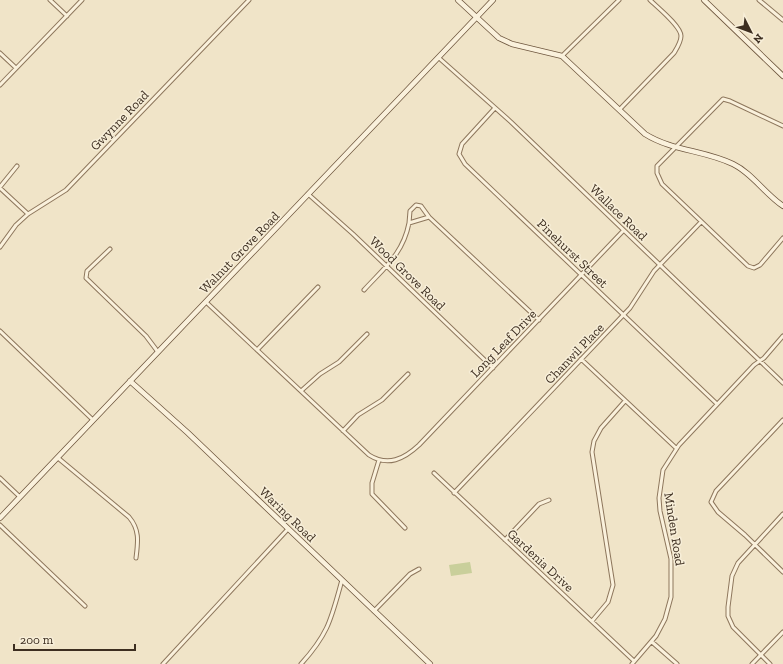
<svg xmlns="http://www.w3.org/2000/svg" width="783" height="664" font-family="'Zilla Slab',serif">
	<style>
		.green { fill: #c9cf9b }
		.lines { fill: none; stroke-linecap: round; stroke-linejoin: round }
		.street-casing { stroke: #8d765c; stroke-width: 5 }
		.secondary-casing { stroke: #6f573f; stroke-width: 6 }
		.street { stroke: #faf1dc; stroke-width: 3 }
		.secondary { stroke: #faf1dc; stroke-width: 4.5 }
		.labels { text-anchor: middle; stroke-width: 3; stroke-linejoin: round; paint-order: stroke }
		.street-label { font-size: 13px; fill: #3d2e20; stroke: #f7eed8 }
	</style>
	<rect width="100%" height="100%" fill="#f0e4c8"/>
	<path class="green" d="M 470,562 L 472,573 L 451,576 L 449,565 Z"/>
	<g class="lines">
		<g class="street-casing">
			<path id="street" d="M 50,0 L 67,16
				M 759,0 L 783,20
				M 0,53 L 16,68
				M 562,56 L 619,0
				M 439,58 L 511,122 L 783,383
				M 0,85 L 82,0
				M 494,109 L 462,144 L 459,154 L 465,164 L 717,404
				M 620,109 L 674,53 C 677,48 681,42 681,36 C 681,26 657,7 650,0
				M 0,187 L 17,166
				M 0,188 L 28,214
				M 308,194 L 353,234 L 493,368
				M 409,223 L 410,211 L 416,205 L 421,206 L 429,217
				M 0,247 L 16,225 L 28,214 L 66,190 L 249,0
				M 110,249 L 87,271 L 86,278 L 146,336 L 158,352
				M 754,268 L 748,266 L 662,184 L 657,173 L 657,166 L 723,99 L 730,101 L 783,126
				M 754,268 L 760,265 L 783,238
				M 364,290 C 384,268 403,254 409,223 L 429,217 L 539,320
				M 206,302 L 369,455 C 388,467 404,459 419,445 L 623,231
				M 0,331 L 93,420
				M 257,350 L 318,287
				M 581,359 L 676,448
				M 301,391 L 320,374 L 339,362 L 367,334
				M 783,420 L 716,491 L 711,502 L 718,512 L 745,535 L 783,572
				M 343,431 L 358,415 L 382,400 L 408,374
				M 58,458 L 129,517 C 140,530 138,542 136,558
				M 379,460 L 372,483 L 372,494 L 405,528
				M 434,473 L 634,661
				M 0,478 L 20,497
				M 454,493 L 630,308 L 654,271 L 701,222
				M 0,525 L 85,606
				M 505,540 L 539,504 L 549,500
				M 374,611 L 410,574 L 419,569
				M 592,621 L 608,602 L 613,585 L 592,452 L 594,441 L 601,428 L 625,401
				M 652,642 L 677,664
				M 163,664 L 288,529
				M 301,664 C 329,633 331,619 342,580
				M 632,664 L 656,636 L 665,619 L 671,597 L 671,559 L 660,511 L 659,498 L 663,470 L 679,445 L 754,365 L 764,358 L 783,336
				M 752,664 L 783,632
				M 770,664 L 733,627 L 728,616 L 728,607 L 732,576 L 738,563 L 783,514"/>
		</g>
		<g class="secondary-casing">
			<path id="secondary" d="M 458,0 L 499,38 L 512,44 L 562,56 L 645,134 C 672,151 704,150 733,164 C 752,173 765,194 783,206
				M 704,0 L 783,76
				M 130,381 L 188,433 L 430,664
				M 0,518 L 493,0"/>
		</g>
		<use href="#street" class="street"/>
		<use href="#secondary" class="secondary"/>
	</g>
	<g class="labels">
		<g class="street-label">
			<text transform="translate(119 120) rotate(-46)" y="5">Gwynne Road</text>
			<text transform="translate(619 212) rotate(44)" y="5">Wallace Road</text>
			<text transform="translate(239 252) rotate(-46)" y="5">Walnut Grove Road</text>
			<text transform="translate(573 253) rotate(44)" y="5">Pinehurst Street</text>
			<text transform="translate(408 273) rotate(44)" y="5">Wood Grove Road</text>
			<text transform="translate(503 343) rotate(-46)" y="5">Long Leaf Drive</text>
			<text transform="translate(574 353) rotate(-46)" y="5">Chanwil Place</text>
			<text transform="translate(288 514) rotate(44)" y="5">Waring Road</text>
			<text transform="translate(675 529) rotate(81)" y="5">Minden Road</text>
			<text transform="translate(541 560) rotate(43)" y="5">Gardenia Drive</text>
		</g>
	</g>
	<g transform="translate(751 32) rotate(132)" stroke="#f7eed8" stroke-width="3" paint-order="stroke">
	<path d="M0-3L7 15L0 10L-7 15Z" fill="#3d2e20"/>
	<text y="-6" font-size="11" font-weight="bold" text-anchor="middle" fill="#3d2e20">N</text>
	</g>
	<path d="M14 644v6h121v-6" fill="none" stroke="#3d2e20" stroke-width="2"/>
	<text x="20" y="644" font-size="12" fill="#3d2e20" stroke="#f7eed8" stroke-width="3" paint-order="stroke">200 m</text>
</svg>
